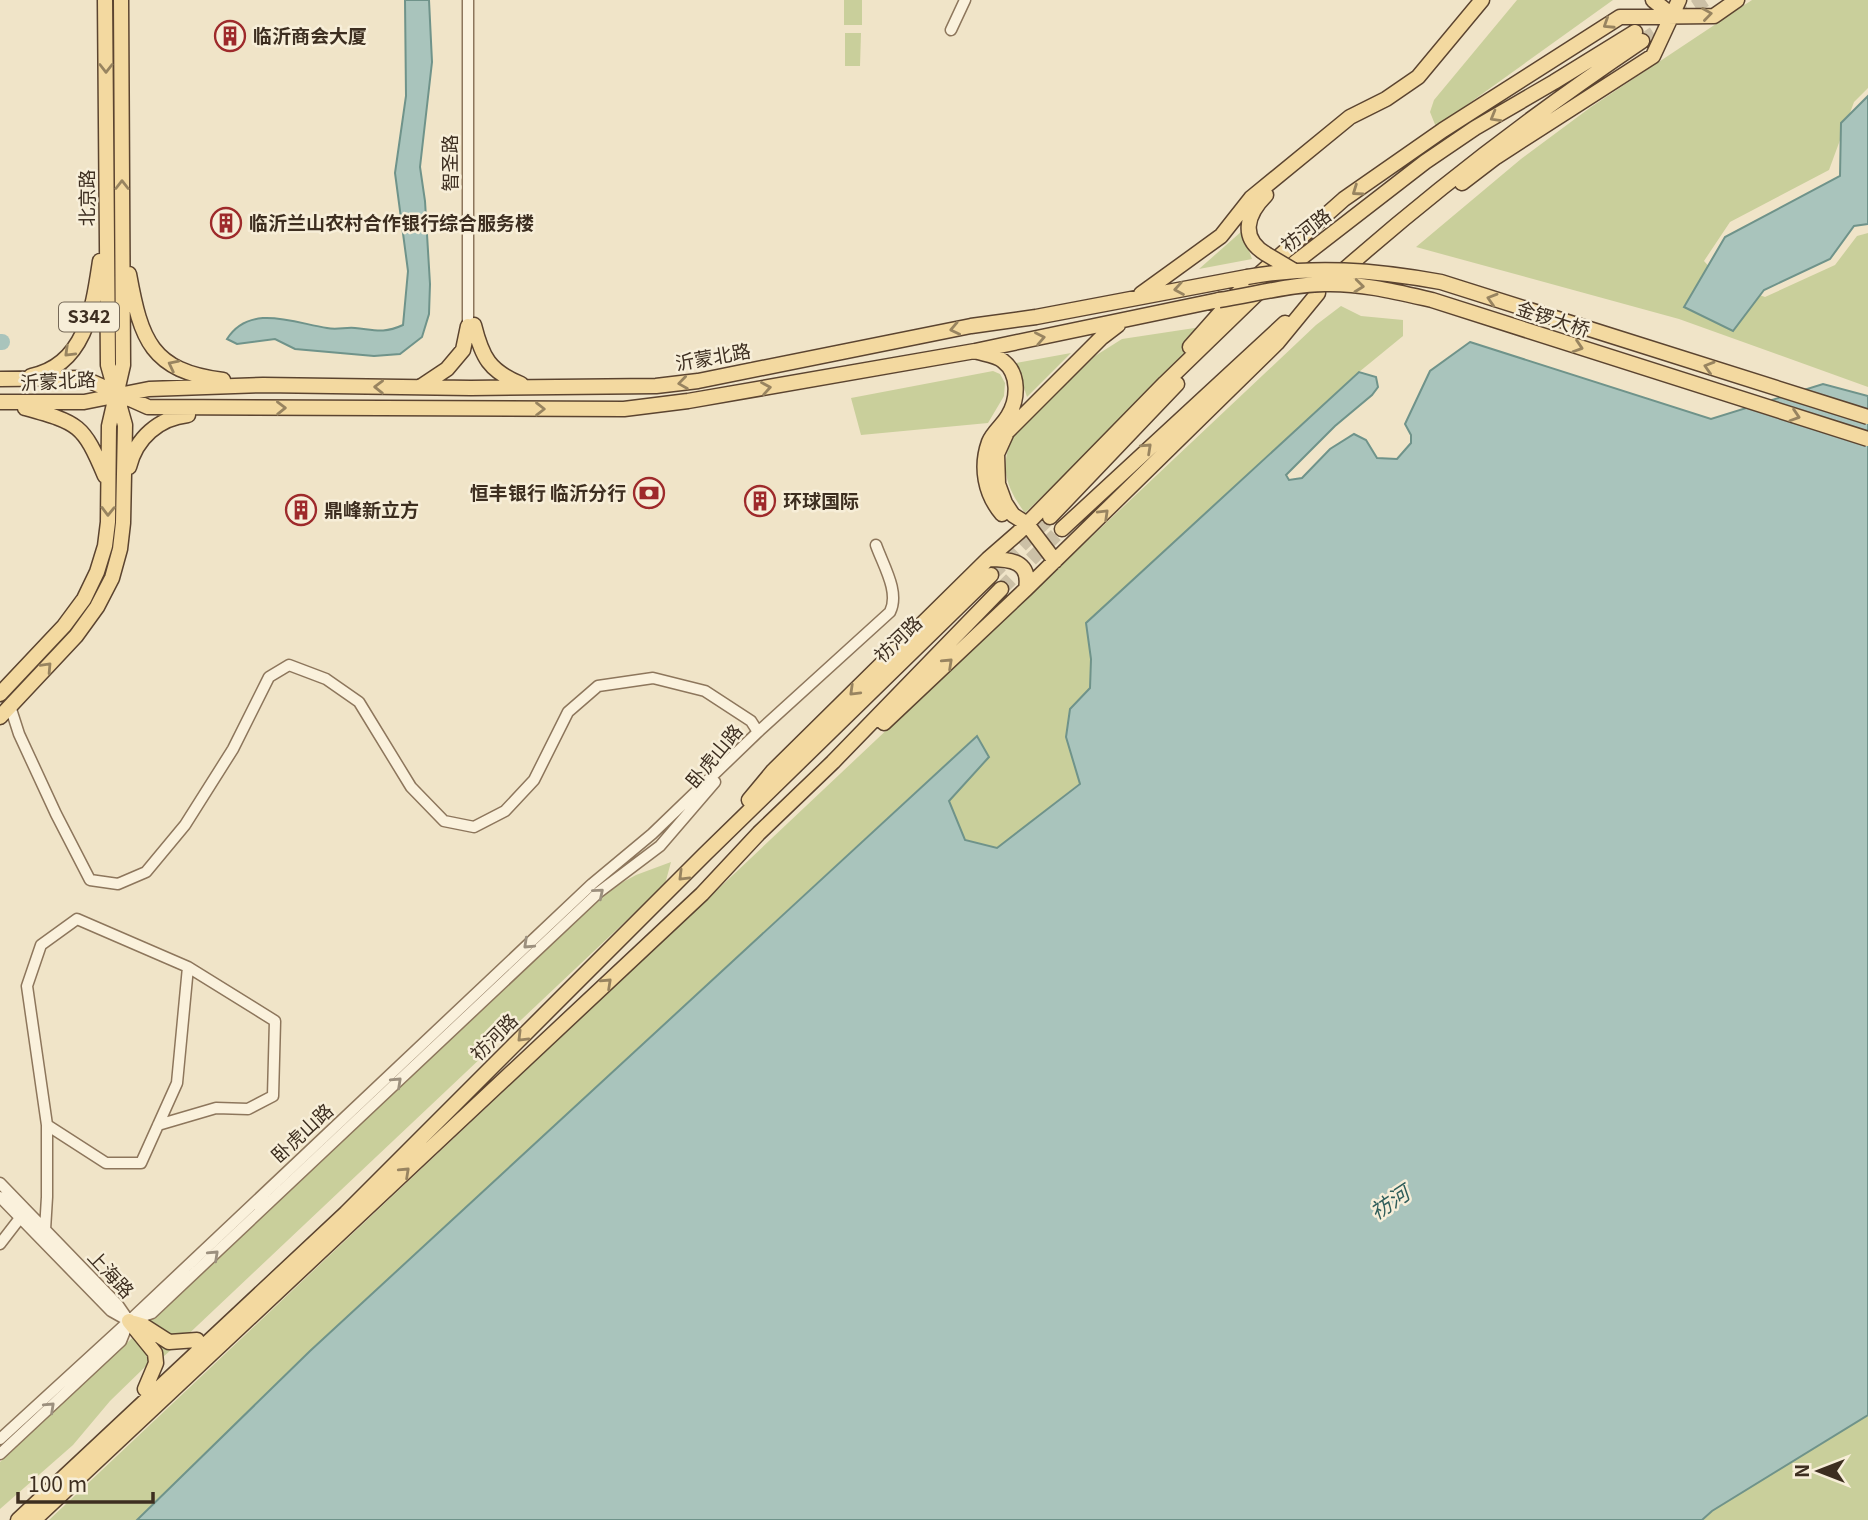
<svg xmlns="http://www.w3.org/2000/svg" width="1868" height="1520" font-family="Georgia,'Noto Sans SC',serif">
	<style>
		.green { fill: #c9cf9b }
		.water { fill: #a9c4bc; stroke: #6f938a; stroke-width: 2 }
		.lines { fill: none; stroke-linecap: round; stroke-linejoin: round }
		.river { stroke: #a9c4bc; stroke-width: 16 }
		.major-tunnel { stroke: #ccc0a6; stroke-width: 14; stroke-dasharray: 14 7; stroke-linecap: butt }
		.minor-casing { stroke: #8d765c; stroke-width: 13 }
		.major-casing { stroke: #5b4430; stroke-width: 17 }
		.minor { stroke: #faf1dc; stroke-width: 10 }
		.major { stroke: #f3d9a0; stroke-width: 14 }
		.major-bridge-casing { stroke: #5b4430; stroke-width: 17; stroke-linecap: butt }
		.major-bridge { stroke: #f3d9a0; stroke-width: 14 }
		.oneway { stroke: #988460 }
		.oneway2 { stroke: #9c907e }
		.labels { text-anchor: middle; stroke-width: 5; stroke-linejoin: round; paint-order: stroke }
		.shield { fill: #f7eed8; stroke: #756857; stroke-width: 2 }
		.shield-label { font-size: 18px; font-weight: bold; fill: #3d2e20 }
		.poi-label { font-size: 19px; font-weight: bold; fill: #3d2e20; stroke: #f7eed8; text-anchor: start }
		.street-label { font-size: 19px; fill: #3d2e20; stroke: #f7eed8 }
		.water-label { font-size: 21px; font-style: italic; fill: #2f5d5a; stroke: #f7eed8 }
	</style>
	<rect width="100%" height="100%" fill="#f0e4c8"/>
	<path class="green" d="M 844,0 L 862,0 L 862,25 L 844,25 Z
		M 1517,0 L 1613,0 L 1436,127 L 1430,112 L 1434,100 Z
		M 1752,0 L 1868,0 L 1868,88 L 1854,102 L 1829,170 L 1730,222 L 1704,261 L 1723,282 L 1765,297 L 1835,265 L 1857,236 L 1868,233 L 1868,387 L 1679,319 L 1416,247 L 1521,159 L 1591,107 Z
		M 845,33 L 861,33 L 860,66 L 845,66 Z
		M 1242,231 L 1252,259 L 1199,269 Z
		M 1341,306 L 1361,316 L 1403,320 L 1403,336 L 1359,372 L 1086,623 L 1091,659 L 1090,688 L 1070,709 L 1066,737 L 1080,783 L 997,848 L 965,840 L 949,801 L 989,757 L 976,736 L 310,1351 L 137,1520 L 49,1520 L 1316,325 Z
		M 1221,324 L 1025,513 C 1005,486 999,465 1014,434 L 1095,356 L 1122,339 Z
		M 1071,353 L 1027,397 L 1016,363 Z
		M 993,371 L 1000,374 L 1005,383 L 1004,396 L 988,423 L 861,435 L 851,398 Z
		M 671,862 L 665,884 L 179,1343 L 156,1363 L 146,1366 L 110,1401 L 73,1445 L 0,1509 L 0,1462 L 612,888 L 636,875 Z
		M 1868,1415 L 1868,1520 L 1702,1520 L 1712,1511 Z"/>
	<path class="water" d="M 405,0 L 429,0 L 432,62 L 420,167 L 425,201 L 430,284 L 429,314 L 422,337 L 400,354 L 374,356 L 295,349 L 275,339 L 237,344 L 227,339 C 250,303 294,323 327,328 C 337,330 346,327 355,328 C 375,330 383,334 403,325 L 408,271 L 395,173 L 406,96 Z
		M 1868,96 L 1868,224 L 1854,226 L 1830,259 L 1764,290 L 1733,331 L 1684,307 L 1725,237 L 1840,176 L 1841,123 Z
		M 1470,342 L 1711,419 L 1823,384 L 1868,396 L 1868,1415 L 1712,1511 L 1702,1520 L 137,1520 L 310,1351 L 977,736 L 989,757 L 949,801 L 965,840 L 997,848 L 1080,784 L 1066,737 L 1070,709 L 1090,688 L 1091,659 L 1086,623 L 1359,372 L 1376,377 L 1378,387 L 1372,395 L 1335,426 L 1286,475 L 1289,480 L 1302,478 L 1330,449 L 1354,434 L 1366,440 L 1377,458 L 1397,459 L 1411,443 L 1411,435 L 1405,424 L 1430,371 Z"/>
	<g class="lines">
		<path class="river" d="M 0,342 L 2,342"/>
		<path class="major-tunnel" d="M 1642,41 L 1705,0
			M 991,575 L 1050,517
			M 1001,589 L 1062,529"/>
		<g class="minor-casing">
			<path id="minor" d="M 468,0 L 468,326
				M 951,30 L 965,0
				M 10,706 L 19,734 L 56,814 L 90,880 L 118,884 L 146,872 L 185,825 L 233,749 L 269,677 L 289,665 L 326,679 L 359,702 L 411,787 L 444,821 L 474,827 L 505,811 L 534,780 L 568,712 L 598,686 L 653,678 L 705,691 L 751,721 L 758,732
				M 47,1125 L 27,986 L 41,945 L 77,919 L 188,967 L 275,1021 L 273,1096 L 248,1109 L 216,1108 L 158,1125
				M 0,1183 L 118,1305 L 129,1321
				M 0,1197 L 111,1311 L 127,1320
				M 45,1230 L 47,1197 L 47,1125 L 106,1163 L 141,1163 L 177,1083 L 188,967
				M 0,1244 L 20,1218
				M 0,1439 L 129,1321 L 592,884 L 652,834 L 758,732 L 890,612 C 900,592 883,565 876,545
				M 0,1454 L 121,1341 L 129,1321 L 152,1313 L 599,892 L 660,846 L 715,782"/>
		</g>
		<g class="major-casing">
			<path id="major" d="M 1653,0 L 1673,16
				M 1462,183 L 1496,157 L 1653,56 L 1679,0
				M 1266,195 C 1246,215 1240,238 1266,254
				M 129,274 C 141,340 151,371 223,380
				M 1279,275 L 1425,162 L 1475,128 L 1554,82 L 1635,32
				M 1336,277 C 1433,191 1535,113 1642,41
				M 1141,294 L 1221,236 L 1251,198 L 1350,117 L 1386,99 L 1418,77 L 1482,0
				M 474,325 C 482,357 489,371 521,384
				M 1190,347 L 1237,294 L 1344,199 L 1443,130 L 1620,17 L 1714,16 L 1737,0
				M 978,352 C 985,354 998,356 1003,361 C 1020,374 1018,400 1008,416 C 1003,425 993,432 989,442 C 980,467 985,494 1002,514
				M 31,376 C 86,365 93,307 100,261
				M 0,379 L 83,378 L 148,407 L 624,409 L 688,401 L 975,351 L 1219,300
				M 420,387 L 447,369 L 463,350 L 468,326
				M 0,402 L 84,402 L 149,389 L 263,385 L 471,388 L 656,386 L 698,381 L 971,326 L 1036,317 L 1247,277
				M 25,408 C 79,423 83,424 105,476
				M 129,467 C 136,438 159,418 188,415
				M 1050,517 L 1177,384
				M 1062,529 L 1285,323
				M 988,559 C 1011,559 1031,561 1026,589
				M 1055,561 L 1027,524 L 1013,515 L 1005,503 L 998,484 L 997,454 L 1007,432 L 1101,338 L 1118,325
				M 0,694 L 64,626 L 84,599 L 97,572 L 105,546 L 108,522 L 109,426 L 123,365 L 121,0
				M 0,717 L 76,636 L 97,607 L 112,578 L 120,549 L 123,523 L 125,425 L 108,365 L 105,0
				M 884,723 L 1026,589 L 1277,343 L 1318,293
				M 749,800 L 773,771 L 988,559 L 1019,532 L 1165,383 L 1263,288
				M 129,1321 L 155,1353 L 156,1363 L 145,1389
				M 134,1323 L 144,1326 L 169,1342 L 197,1340
				M 18,1520 L 346,1213 L 705,854 L 991,575
				M 34,1520 L 702,894 L 759,833 L 833,762 L 1001,589"/>
		</g>
		<use href="#minor" class="minor"/>
		<use href="#major" class="major"/>
		<g class="major-bridge-casing">
			<path id="major-bridge" d="M 1266,254 L 1293,270
				M 1247,277 C 1313,265 1375,270 1441,282 L 1868,417
				M 1219,300 C 1252,295 1292,284 1325,284 C 1361,283 1397,292 1432,300 L 1868,439"/>
		</g>
		<use href="#major-bridge" class="major-bridge"/>
	</g>
	<defs><path id="oneway-chevron" d="M-2-3.5L2.5 0L-2 3.5" fill="none" stroke-width="1.6" stroke-linecap="round" stroke-linejoin="round" transform="scale(1.75)"/></defs>
	<g class="oneway">
		<use href="#oneway-chevron" transform="translate(1707 14) rotate(-8)"/>
		<use href="#oneway-chevron" transform="translate(1608 24) rotate(147)"/>
		<use href="#oneway-chevron" transform="translate(106 68) rotate(90)"/>
		<use href="#oneway-chevron" transform="translate(1495 117) rotate(150)"/>
		<use href="#oneway-chevron" transform="translate(122 185) rotate(-90)"/>
		<use href="#oneway-chevron" transform="translate(1357 191) rotate(145)"/>
		<use href="#oneway-chevron" transform="translate(1359 286) rotate(6)"/>
		<use href="#oneway-chevron" transform="translate(1179 289) rotate(170)"/>
		<use href="#oneway-chevron" transform="translate(1492 299) rotate(-163)"/>
		<use href="#oneway-chevron" transform="translate(955 329) rotate(168)"/>
		<use href="#oneway-chevron" transform="translate(1040 338) rotate(-11)"/>
		<use href="#oneway-chevron" transform="translate(1578 347) rotate(18)"/>
		<use href="#oneway-chevron" transform="translate(69 352) rotate(136)"/>
		<use href="#oneway-chevron" transform="translate(173 365) rotate(-153)"/>
		<use href="#oneway-chevron" transform="translate(1709 367) rotate(-163)"/>
		<use href="#oneway-chevron" transform="translate(683 383) rotate(172)"/>
		<use href="#oneway-chevron" transform="translate(379 387) rotate(-179)"/>
		<use href="#oneway-chevron" transform="translate(766 388) rotate(-10)"/>
		<use href="#oneway-chevron" transform="translate(281 408) rotate(-1)"/>
		<use href="#oneway-chevron" transform="translate(540 409)"/>
		<use href="#oneway-chevron" transform="translate(1795 416) rotate(18)"/>
		<use href="#oneway-chevron" transform="translate(1147 448) rotate(-43)"/>
		<use href="#oneway-chevron" transform="translate(108 511) rotate(91)"/>
		<use href="#oneway-chevron" transform="translate(1104 514) rotate(-44)"/>
		<use href="#oneway-chevron" transform="translate(948 663) rotate(-43)"/>
		<use href="#oneway-chevron" transform="translate(47 667) rotate(-47)"/>
		<use href="#oneway-chevron" transform="translate(854 691) rotate(136)"/>
		<use href="#oneway-chevron" transform="translate(683 876) rotate(135)"/>
		<use href="#oneway-chevron" transform="translate(607 983) rotate(-43)"/>
		<use href="#oneway-chevron" transform="translate(522 1037) rotate(135)"/>
		<use href="#oneway-chevron" transform="translate(405 1172) rotate(-43)"/>
	</g>
	<g class="oneway2">
		<use href="#oneway-chevron" transform="translate(599 893) rotate(-40)"/>
		<use href="#oneway-chevron" transform="translate(528 944) rotate(137)"/>
		<use href="#oneway-chevron" transform="translate(397 1082) rotate(-43)"/>
		<use href="#oneway-chevron" transform="translate(214 1255) rotate(-43)"/>
		<use href="#oneway-chevron" transform="translate(50 1407) rotate(-43)"/>
	</g>
	<defs>
		<g id="building-ring" transform="scale(1.575)"><circle r="9.5" fill="#f7eed8" stroke="#9e2a2b" stroke-width="1.5"/><path d="M-4-6H4V6H1V3H-1V6H-4ZM-2.5-4.3h1.7v1.8h-1.7ZM.8-4.3h1.7v1.8H.8ZM-2.5-1h1.7V.8h-1.7ZM.8-1h1.7V.8H.8Z" fill="#9e2a2b"/></g>
		<g id="bank-ring" transform="scale(1.575)"><circle r="9.5" fill="#f7eed8" stroke="#9e2a2b" stroke-width="1.5"/><path d="M-6-4H6V4H-6ZM0-2.3a2.3 2.3 0 1 0 0 4.6a2.3 2.3 0 1 0 0-4.6Z" fill="#9e2a2b"/></g>
	</defs>
	<g fill-rule="evenodd">
		<use href="#building-ring" x="230" y="36"/>
		<use href="#building-ring" x="226" y="223"/>
		<use href="#bank-ring" x="649" y="493"/>
		<use href="#building-ring" x="760" y="501"/>
		<use href="#building-ring" x="301" y="510"/>
	</g>
	<g class="labels">
		<rect class="shield" x="59" y="302.5" width="60" height="29" rx="5"/>
		<g class="shield-label">
			<text x="89" y="323">S342</text>
		</g>
		<g class="poi-label">
			<text x="253" y="43">临沂商会大厦</text>
			<text x="249" y="230">临沂兰山农村合作银行综合服务楼</text>
			<text x="626" y="500" text-anchor="end">恒丰银行 临沂分行</text>
			<text x="783" y="508">环球国际</text>
			<text x="324" y="517">鼎峰新立方</text>
		</g>
		<g class="street-label">
			<text transform="translate(450 163) rotate(-90)" y="7">智圣路</text>
			<text transform="translate(87 198) rotate(-90)" y="7">北京路</text>
			<text transform="translate(1306 230) rotate(-38)" y="7">祊河路</text>
			<text transform="translate(1553 319) rotate(18)" y="7">金锣大桥</text>
			<text transform="translate(713 357) rotate(-10)" y="7">沂蒙北路</text>
			<text transform="translate(58 381) rotate(-3)" y="7">沂蒙北路</text>
			<text transform="translate(898 639) rotate(-44)" y="7">祊河路</text>
			<text transform="translate(714 756) rotate(-50)" y="7">卧虎山路</text>
			<text transform="translate(494 1037) rotate(-45)" y="7">祊河路</text>
			<text transform="translate(302 1133) rotate(-43)" y="7">卧虎山路</text>
			<text transform="translate(111 1274) rotate(47)" y="7">上海路</text>
		</g>
		<g class="water-label">
			<text transform="translate(1390 1203) rotate(-33)" y="7">祊河</text>
		</g>
	</g>
	<g transform="translate(1819 1471) rotate(270)" stroke="#f7eed8" stroke-width="5" paint-order="stroke">
	<path d="M0-5L12 26L0 18L-12 26Z" fill="#3d2e20"/>
	<text y="-10" font-size="19" font-weight="bold" text-anchor="middle" fill="#3d2e20">N</text>
	</g>
	<path d="M18 1492v10h135v-10" fill="none" stroke="#3d2e20" stroke-width="3.5"/>
	<text x="28" y="1492" font-size="21" fill="#3d2e20" stroke="#f7eed8" stroke-width="5" paint-order="stroke">100 m</text>
</svg>
